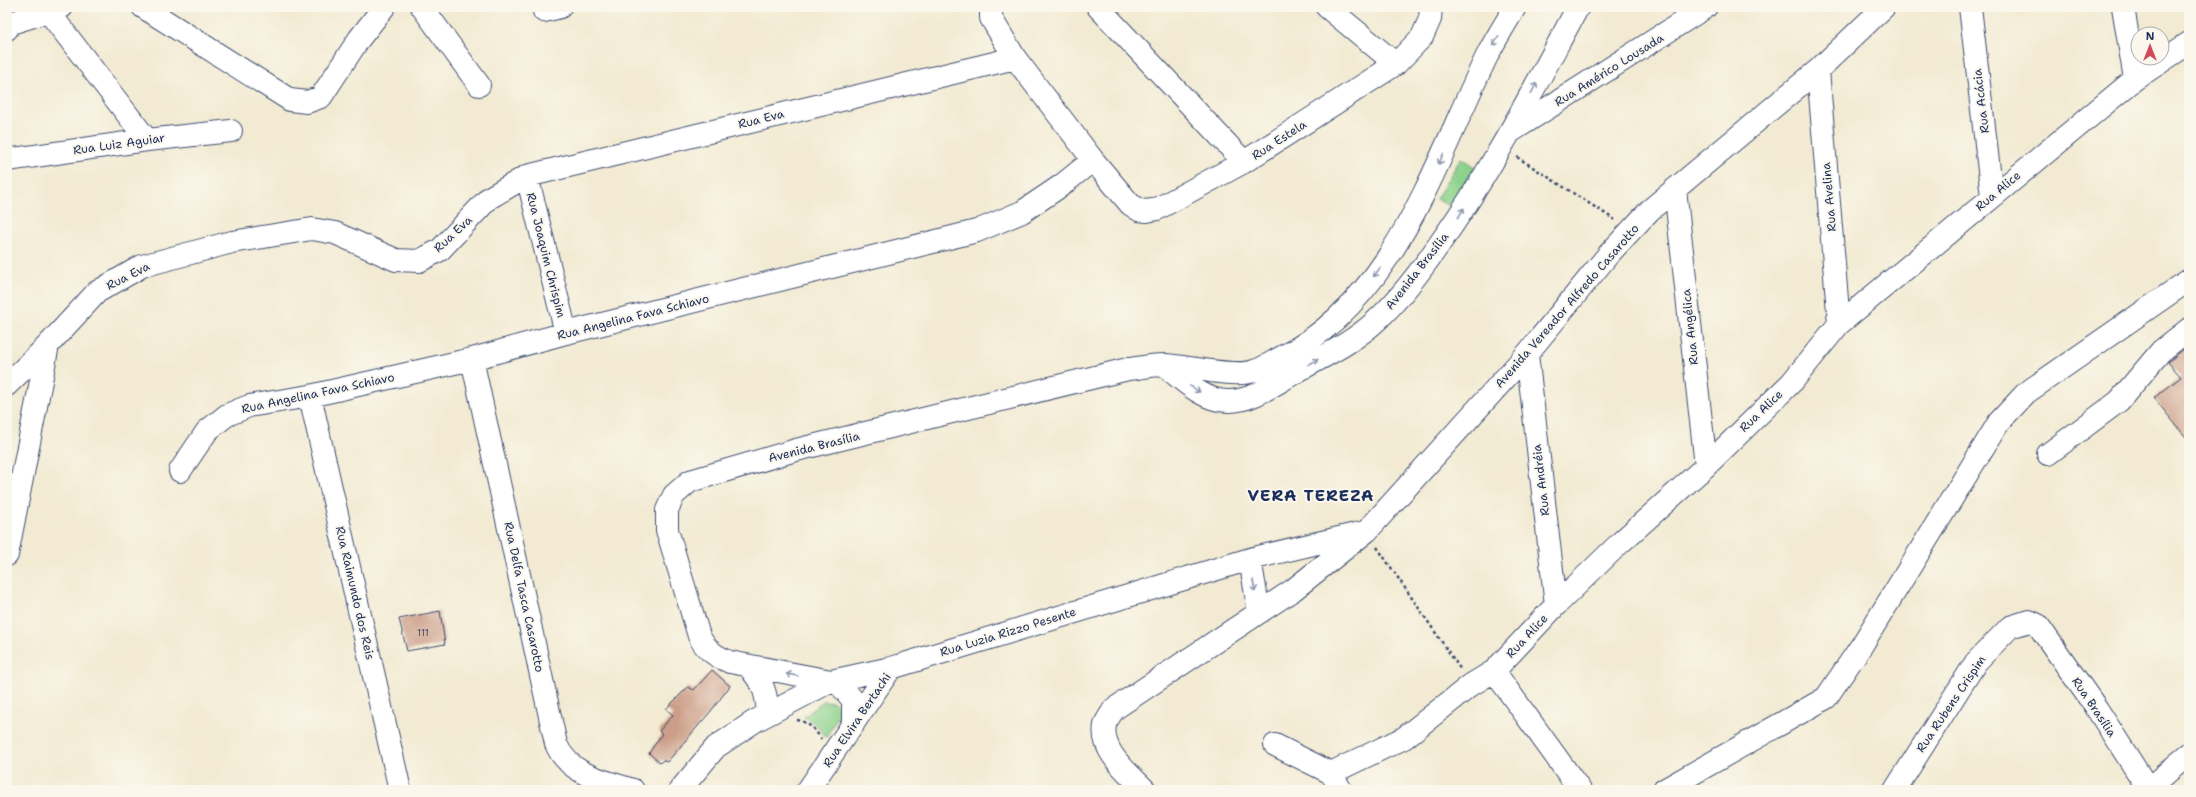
<svg xmlns="http://www.w3.org/2000/svg" width="2196" height="797" font-family="'Shantell Sans',sans-serif">
	<style>
		.green { fill: #8ed38d; stroke: #548176 }
		.building { fill: #cc9e89 }
		.lines { fill: none; stroke-linecap: round; stroke-linejoin: round }
		.minor-casing { stroke: #3b4b6f; stroke-width: 24 }
		.path { stroke: #3b4b6f; stroke-width: 2.5; stroke-dasharray: 3 3; stroke-linecap: butt }
		.minor { stroke: #fff; stroke-width: 22 }
		.oneway { stroke: #8d97ae }
		.labels { text-anchor: middle; stroke-width: 4; stroke-linejoin: round; paint-order: stroke }
		.number-label { font-size: 10px; fill: #474b69 }
		.street-label { font-size: 12px; fill: #1b2f5e; stroke: #fbf7ec }
		.district-label { font-size: 16px; font-weight: bold; letter-spacing: 1px; fill: #1b2f5e; stroke: #fbf7ec }
	</style>
	<rect width="100%" height="100%" fill="#fbf7ec"/>
	<filter id="ink" filterUnits="userSpaceOnUse"><feTurbulence type="fractalNoise" baseFrequency=".025" numOctaves="2"/><feDisplacementMap in="SourceGraphic" scale="8" xChannelSelector="R" yChannelSelector="G"/><feConvolveMatrix kernelMatrix="1 2 1 2 8 2 1 2 1" color-interpolation-filters="sRGB"/></filter>
	<filter id="wash" filterUnits="userSpaceOnUse"><feTurbulence type="fractalNoise" baseFrequency=".012" numOctaves="4" result="noise"/><feDisplacementMap in="SourceGraphic" scale="16" xChannelSelector="R" yChannelSelector="G"/><feGaussianBlur stdDeviation="0.9" result="paint"/><feColorMatrix in="noise" values="0 0 0 0 0 0 0 0 0 0 0 0 0 0 0 0 0 1.4 0 .05"/><feComposite in="paint" operator="in"/></filter>
	<g filter="url(#wash)">
		<rect width="100%" height="100%" fill="#f2ead2"/>
		<path class="green" d="M 1461,158 L 1479,170 L 1455,209 L 1436,199 Z
			M 823,701 L 834,702 L 841,710 L 826,738 L 817,725 L 804,717 Z"/>
		<g id="blocks">
			<path class="building" d="M 2189,345 L 2189,441 L 2154,398 L 2181,377 L 2168,362 Z
				M 440,611 L 445,644 L 407,651 L 399,619 Z
				M 712,670 L 730,686 L 711,711 L 667,762 L 663,760 L 660,763 L 649,753 L 662,734 L 659,731 L 673,715 L 666,709 L 688,687 L 694,690 Z"/>
		</g>
	</g>
	<g filter="url(#ink)">
		<use href="#blocks" fill-opacity="0" stroke="#3b4b6f" stroke-width="1"/>
		<g class="lines">
			<g class="minor-casing">
				<path id="minor" d="M 143,7 L 290,100 L 307,102 L 321,97 L 359,39 L 384,7
					M 422,7 L 479,85
					M 991,7 L 991,18 L 1015,58 L 1093,160 L 1130,204 L 1139,210 L 1147,211 L 1157,209 L 1244,162 L 1396,64 L 1422,37 L 1430,19 L 1431,7
					M 1098,7 L 1244,162
					M 1327,7 L 1396,64
					M 1970,7 L 1992,196
					M 2123,7 L 2135,79
					M 48,11 L 147,140
					M 544,11 L 560,7
					M 7,29 L 11,23 L 62,7
					M 1818,70 L 1839,324
					M 1512,131 L 1706,7
					M 7,160 L 147,140 L 231,131
					M 527,176 L 566,333
					M 1675,189 L 1706,466
					M 1527,354 L 1556,605
					M 472,359 L 556,744 C 570,776 603,780 633,790
					M 1165,366 C 1182,380 1205,402 1229,401 C 1253,401 1276,383 1296,372 C 1324,356 1354,342 1377,320 C 1401,298 1420,272 1438,246 C 1492,171 1534,88 1578,7
					M 7,385 L 48,345
					M 310,396 L 400,790
					M 2048,454 L 2119,401 L 2161,351 L 2189,329
					M 180,471 L 207,431 L 227,415 L 249,406 L 310,396 L 472,359 L 566,333 L 977,231 L 1022,212 L 1062,185 L 1093,160
					M 7,555 L 48,345 L 97,292 L 142,266 L 232,242 L 312,229 L 335,233 L 396,260 L 419,261 L 440,250 L 489,198 L 527,176 L 1015,58
					M 1250,559 L 1259,612
					M 749,667 C 764,685 766,691 768,714
					M 1494,671 L 1580,790
					M 853,725 L 853,700 L 840,685 L 831,681 L 730,662 C 715,656 706,650 699,636 L 667,530 L 667,510 L 674,495 L 690,481 L 796,450 L 1128,369 C 1139,368 1152,365 1164,365 C 1186,366 1235,378 1254,371 C 1262,369 1271,363 1278,359 C 1396,301 1434,163 1488,54 C 1496,38 1506,23 1515,7
					M 1275,745 L 1331,773
					M 1331,773 L 1404,738 L 1471,685 L 1494,671 L 1556,605 L 1620,543 L 1706,466 L 1792,382 L 1839,324 L 2135,79 L 2189,43
					M 1331,773 L 1341,790
					M 680,790 L 716,747 L 755,721 L 831,681 L 891,668 L 1250,559 L 1360,533
					M 808,790 L 891,668
					M 1145,790 C 1129,773 1100,752 1105,725 C 1106,720 1112,713 1114,709 L 1293,590 L 1367,531 L 1527,354 L 1608,255 L 1650,210 L 1818,70 L 1884,7
					M 1664,790 L 1826,698 L 1862,645 L 1999,422 L 2026,393 L 2189,280
					M 1895,790 L 1976,662 L 2010,627 L 2029,621 L 2038,625 L 2097,709 L 2149,790
					M 2147,790 L 2189,754"/>
			</g>
			<path class="path" d="M 1517,157 L 1615,220
				M 1377,547 L 1461,670
				M 797,720 C 808,722 816,730 821,739"/>
			<use href="#minor" class="minor"/>
		</g>
		<defs><path id="oneway-shaft" d="M-6 0H5M1.5-3L5.5 0L1.5 3" fill="none" stroke-width="1.6" stroke-linecap="round" stroke-linejoin="round"/></defs>
		<g class="oneway">
			<use href="#oneway-shaft" transform="translate(1496 41) rotate(120)"/>
			<use href="#oneway-shaft" transform="translate(1534 88) rotate(-62)"/>
			<use href="#oneway-shaft" transform="translate(1441 159) rotate(114)"/>
			<use href="#oneway-shaft" transform="translate(1461 213) rotate(-59)"/>
			<use href="#oneway-shaft" transform="translate(1377 272) rotate(126)"/>
			<use href="#oneway-shaft" transform="translate(1313 362) rotate(-30)"/>
			<use href="#oneway-shaft" transform="translate(1195 389) rotate(31)"/>
			<use href="#oneway-shaft" transform="translate(1254 586) rotate(80)"/>
			<use href="#oneway-shaft" transform="translate(792 675) rotate(-170)"/>
		</g>
	</g>
	<g class="labels">
		<g class="number-label">
			<text x="423" y="636">111</text>
		</g>
		<g class="street-label">
			<text transform="translate(1609 70) rotate(-32)" y="4">Rua Américo Lousada</text>
			<text transform="translate(1981 101) rotate(-97)" y="4">Rua Acácia</text>
			<text transform="translate(761 119) rotate(-14)" y="4">Rua Eva</text>
			<text transform="translate(1279 140) rotate(-33)" y="4">Rua Estela</text>
			<text transform="translate(119 144) rotate(-8)" y="4">Rua Luiz Aguiar</text>
			<text transform="translate(1998 191) rotate(-40)" y="4">Rua Alice</text>
			<text transform="translate(1829 197) rotate(-95)" y="4">Rua Avelina</text>
			<text transform="translate(453 234) rotate(-43)" y="4">Rua Eva</text>
			<text transform="translate(546 255) rotate(76)" y="4">Rua Joaquim Chrispim</text>
			<text transform="translate(1417 271) rotate(-52)" y="4">Avenida Brasília</text>
			<text transform="translate(128 276) rotate(-27)" y="4">Rua Eva</text>
			<text transform="translate(1567 306) rotate(-49)" y="4">Avenida Vereador Alfredo Casarotto</text>
			<text transform="translate(633 317) rotate(-14)" y="4">Rua Angelina Fava Schiavo</text>
			<text transform="translate(1690 327) rotate(-96)" y="4">Rua Angélica</text>
			<text transform="translate(318 393) rotate(-12)" y="4">Rua Angelina Fava Schiavo</text>
			<text transform="translate(1761 411) rotate(-44)" y="4">Rua Alice</text>
			<text transform="translate(814 447) rotate(-14)" y="4">Avenida Brasília</text>
			<text transform="translate(1541 480) rotate(-97)" y="4">Rua Andréia</text>
			<text transform="translate(355 593) rotate(77)" y="4">Rua Raimundo dos Reis</text>
			<text transform="translate(524 597) rotate(78)" y="4">Rua Delfa Tasca Casarotto</text>
			<text transform="translate(1008 632) rotate(-17)" y="4">Rua Luzia Rizzo Pesente</text>
			<text transform="translate(1527 636) rotate(-47)" y="4">Rua Alice</text>
			<text transform="translate(1951 704) rotate(-56)" y="4">Rua Rubens Crispim</text>
			<text transform="translate(2094 707) rotate(56)" y="4">Rua Brasília</text>
			<text transform="translate(857 720) rotate(-56)" y="4">Rua Elvira Bertachi</text>
		</g>
		<g class="district-label">
			<text x="1311" y="501">VERA TEREZA</text>
		</g>
	</g>
	<rect width="2196" height="797" fill="none" stroke="#fbf7ec" stroke-width="24"/>
	<g transform="translate(2150 46)"><circle r="19" fill="#fbf7ec" stroke="#a1a7b3"/>
	<path d="M0-3L7 15L0 10L-7 15Z" fill="#d1495b"/>
	<text y="-6" font-size="11" font-weight="bold" text-anchor="middle" fill="#1b2f5e">N</text>
	</g>
</svg>
